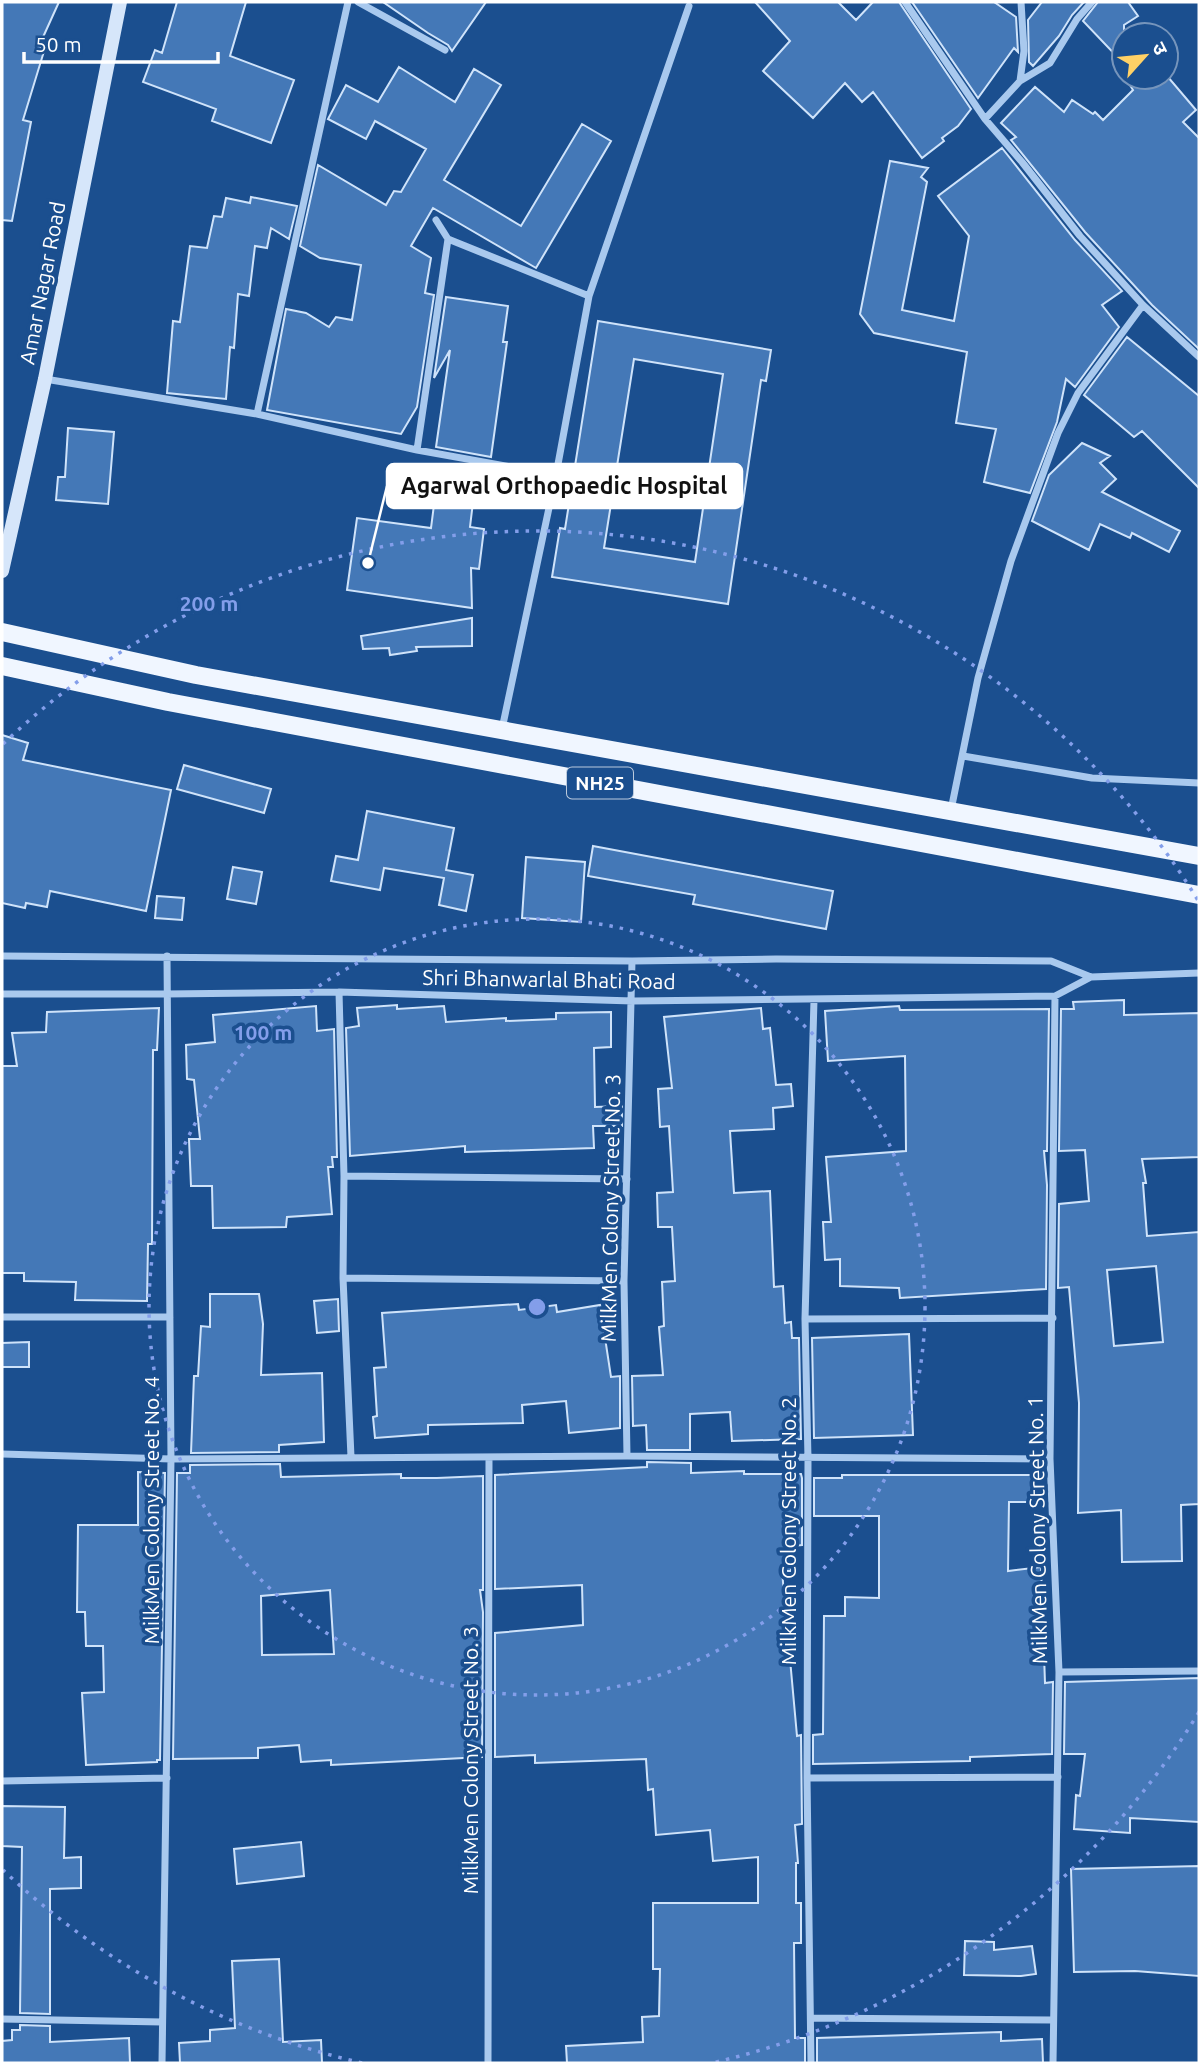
<svg xmlns="http://www.w3.org/2000/svg" width="1201" height="2065" font-family="Ubuntu,'Noto Sans Devanagari',sans-serif">
	<style>
		.building { fill: #4478b7; stroke: #cfe3fa; stroke-width: 2; fill-rule: evenodd }
		.lines { fill: none; stroke-linecap: round; stroke-linejoin: round }
		.street { stroke: #a9c9ee; stroke-width: 7 }
		.secondary { stroke: #d6e6fa; stroke-width: 14 }
		.primary { stroke: #f0f6ff; stroke-width: 18 }
		.ring { fill: none; stroke: #839eea; stroke-width: 3.5; stroke-dasharray: 3.5 7 }
		.labels { text-anchor: middle; stroke-width: 7; stroke-linejoin: round; paint-order: stroke }
		.shield { fill: #1b4f8f; stroke: #bbcadd; stroke-width: 2 }
		.shield-label { font-size: 19px; font-weight: bold; fill: #fff }
		.street-label { font-size: 21px; fill: #fff; stroke: #1b4f8f }
		.centre { fill: #839eea; stroke: #1b4f8f; stroke-width: 3.5 }
		.ring-label { font-size: 21px; text-anchor: middle; font-weight: bold; fill: #839eea; stroke: #1b4f8f; stroke-width: 7; stroke-linejoin: round; paint-order: stroke }
		.leader { fill: none; stroke: #fff; stroke-width: 2.5 }
		.callout-dot { fill: #fff; stroke: #1b4f8f; stroke-width: 2.5 }
		.callout { fill: #fff; stroke: #fff; stroke-width: 2.5 }
		.callout-label { font-size: 23px; text-anchor: middle; font-weight: bold; fill: #111 }
	</style>
	<rect width="100%" height="100%" fill="#1b4f8f"/>
	<path class="building" d="M 2,2 L 59,2 L 39,46 L 45,48 L 23,120 L 31,122 L 12,221 L 2,220 Z
		M 177,2 L 246,2 L 230,56 L 294,80 L 271,143 L 212,121 L 216,109 L 143,82 L 155,50 L 162,53 Z
		M 383,2 L 486,2 L 452,51 L 448,45 L 428,33 Z
		M 755,2 L 838,2 L 856,20 L 873,2 L 899,2 L 971,109 L 958,126 L 942,138 L 944,141 L 922,158 L 873,92 L 862,102 L 845,83 L 813,118 L 763,71 L 790,41 Z
		M 912,2 L 994,2 L 1016,17 L 1018,52 L 1014,48 L 978,98 Z
		M 1042,2 L 1084,2 L 1072,15 L 1059,36 L 1033,66 L 1029,62 L 1028,20 Z
		M 1098,2 L 1128,2 L 1138,16 L 1124,25 L 1124,64 L 1083,21 Z
		M 399,67 L 455,102 L 474,69 L 501,85 L 444,180 L 521,226 L 582,124 L 611,141 L 536,268 L 433,208 L 411,246 L 431,258 L 425,293 L 434,295 L 417,407 L 401,434 L 267,410 L 286,309 L 306,313 L 329,327 L 336,317 L 352,320 L 361,265 L 320,258 L 300,246 L 318,165 L 386,205 L 394,191 L 401,192 L 426,149 L 375,121 L 366,139 L 328,119 L 346,85 L 378,102 Z
		M 1125,77 L 1168,77 L 1196,110 L 1183,122 L 1199,138 L 1199,349 L 1152,305 L 1085,232 L 1011,140 L 1016,137 L 1001,123 L 1035,87 L 1064,112 L 1072,100 L 1093,114 L 1095,112 L 1103,120 L 1133,90 Z
		M 1002,148 L 1075,240 L 1122,291 L 1102,305 L 1119,327 L 1075,387 L 1066,379 L 1057,422 L 1030,493 L 984,482 L 996,429 L 956,423 L 967,352 L 874,333 L 860,314 L 890,161 L 928,168 L 921,177 L 927,182 L 902,310 L 954,321 L 969,236 L 938,196 Z
		M 251,197 L 297,206 L 289,239 L 271,228 L 267,248 L 255,246 L 249,296 L 238,294 L 234,348 L 230,347 L 226,399 L 167,393 L 173,321 L 180,322 L 190,246 L 207,248 L 214,216 L 222,217 L 226,198 L 250,203 Z
		M 446,297 L 508,306 L 503,342 L 507,342 L 491,457 L 436,447 L 450,350 L 434,378 Z
		M 598,321 L 771,350 L 766,381 L 761,380 L 728,604 L 552,577 L 560,528 L 565,529 ZM 634,359 L 723,374 L 695,562 L 604,548 Z
		M 1127,337 L 1199,396 L 1199,488 L 1142,431 L 1134,437 L 1084,395 Z
		M 68,428 L 114,432 L 108,504 L 56,500 L 58,477 L 65,477 Z
		M 1082,443 L 1110,456 L 1100,463 L 1116,479 L 1102,492 L 1180,531 L 1169,552 L 1132,533 L 1130,538 L 1100,524 L 1089,550 L 1032,521 L 1049,475 Z
		M 435,497 L 473,502 L 470,527 L 484,529 L 479,569 L 471,568 L 472,608 L 347,590 L 357,518 L 431,528 Z
		M 472,618 L 472,646 L 416,647 L 417,651 L 390,655 L 389,648 L 363,649 L 361,636 Z
		M 2,735 L 28,743 L 23,760 L 171,790 L 146,911 L 50,891 L 47,907 L 26,903 L 25,908 L 2,903 Z
		M 184,765 L 271,789 L 264,813 L 177,789 Z
		M 367,811 L 454,828 L 446,870 L 473,875 L 466,911 L 439,905 L 444,878 L 384,868 L 380,890 L 331,881 L 336,856 L 358,860 Z
		M 593,846 L 833,891 L 826,929 L 693,904 L 695,895 L 588,876 Z
		M 526,857 L 585,862 L 581,922 L 522,918 Z
		M 233,867 L 262,872 L 256,904 L 227,899 Z
		M 157,896 L 184,898 L 182,920 L 155,918 Z
		M 1124,1000 L 1124,1015 L 1199,1013 L 1199,1157 L 1142,1159 L 1146,1183 L 1143,1183 L 1147,1236 L 1199,1232 L 1199,1504 L 1181,1505 L 1182,1561 L 1122,1562 L 1121,1510 L 1078,1513 L 1079,1403 L 1069,1287 L 1058,1288 L 1059,1204 L 1089,1201 L 1085,1150 L 1059,1151 L 1061,1009 L 1074,1009 L 1073,1002 ZM 1156,1266 L 1163,1342 L 1114,1346 L 1107,1270 Z
		M 397,1005 L 397,1009 L 444,1006 L 446,1022 L 506,1018 L 506,1021 L 556,1019 L 556,1013 L 611,1012 L 611,1047 L 594,1048 L 595,1107 L 622,1106 L 622,1126 L 593,1126 L 594,1148 L 465,1152 L 465,1146 L 350,1156 L 346,1028 L 359,1026 L 357,1008 Z
		M 316,1006 L 317,1031 L 334,1029 L 337,1157 L 332,1157 L 333,1167 L 328,1167 L 332,1214 L 287,1217 L 286,1227 L 213,1228 L 212,1186 L 191,1186 L 189,1139 L 200,1139 L 194,1080 L 187,1079 L 186,1045 L 215,1042 L 213,1015 Z
		M 899,1006 L 900,1010 L 1049,1009 L 1047,1151 L 1044,1151 L 1047,1185 L 1046,1289 L 900,1298 L 899,1288 L 840,1286 L 840,1259 L 825,1260 L 823,1222 L 831,1222 L 826,1157 L 906,1151 L 905,1056 L 828,1061 L 825,1011 Z
		M 159,1008 L 157,1050 L 153,1050 L 152,1244 L 148,1244 L 147,1301 L 75,1300 L 76,1282 L 24,1281 L 24,1273 L 2,1273 L 2,1066 L 17,1066 L 12,1033 L 46,1032 L 47,1012 Z
		M 761,1008 L 763,1029 L 770,1028 L 776,1085 L 791,1084 L 793,1106 L 773,1108 L 774,1129 L 730,1131 L 734,1193 L 770,1191 L 774,1287 L 783,1286 L 785,1323 L 791,1322 L 792,1338 L 799,1338 L 801,1439 L 732,1441 L 730,1412 L 690,1414 L 690,1450 L 647,1450 L 646,1425 L 633,1426 L 632,1376 L 663,1375 L 659,1327 L 664,1326 L 662,1282 L 675,1281 L 672,1227 L 658,1227 L 657,1193 L 673,1192 L 669,1126 L 660,1127 L 658,1089 L 672,1088 L 664,1017 Z
		M 210,1294 L 259,1294 L 263,1324 L 261,1375 L 322,1373 L 324,1442 L 279,1445 L 279,1452 L 191,1453 L 194,1376 L 198,1376 L 201,1326 L 210,1327 Z
		M 338,1299 L 339,1331 L 317,1333 L 314,1301 Z
		M 518,1304 L 519,1310 L 556,1305 L 557,1312 L 600,1305 L 611,1377 L 620,1376 L 620,1428 L 569,1433 L 566,1401 L 522,1405 L 523,1423 L 428,1425 L 428,1434 L 375,1438 L 373,1417 L 377,1416 L 374,1368 L 386,1367 L 382,1313 Z
		M 909,1334 L 913,1435 L 814,1438 L 812,1338 Z
		M 29,1342 L 29,1367 L 2,1367 L 2,1343 Z
		M 647,1462 L 691,1463 L 691,1473 L 744,1471 L 744,1474 L 801,1474 L 802,1478 L 802,1545 L 790,1546 L 791,1571 L 782,1571 L 797,1736 L 801,1735 L 802,1824 L 795,1825 L 798,1863 L 796,1863 L 796,1903 L 801,1903 L 801,1943 L 794,1943 L 795,2038 L 805,2038 L 805,2063 L 567,2063 L 566,2046 L 643,2042 L 642,2017 L 659,2016 L 660,1969 L 653,1969 L 653,1903 L 758,1903 L 758,1857 L 713,1861 L 710,1830 L 656,1835 L 653,1789 L 648,1790 L 646,1759 L 535,1763 L 535,1755 L 495,1757 L 495,1633 L 583,1625 L 582,1585 L 495,1589 L 495,1475 L 647,1467 Z
		M 280,1464 L 281,1477 L 401,1474 L 401,1478 L 437,1478 L 483,1476 L 483,1590 L 480,1590 L 483,1612 L 482,1757 L 331,1765 L 331,1760 L 301,1762 L 299,1745 L 258,1748 L 258,1758 L 173,1759 L 177,1473 L 190,1473 L 190,1465 ZM 330,1590 L 334,1654 L 262,1655 L 261,1596 Z
		M 138,1472 L 165,1473 L 160,1760 L 157,1760 L 157,1762 L 86,1765 L 82,1693 L 104,1692 L 103,1646 L 86,1646 L 85,1612 L 77,1612 L 78,1525 L 138,1525 Z
		M 842,1475 L 1036,1475 L 1036,1502 L 1009,1502 L 1008,1571 L 1041,1567 L 1045,1683 L 1053,1682 L 1052,1754 L 970,1757 L 970,1761 L 813,1764 L 813,1735 L 823,1734 L 824,1616 L 845,1616 L 845,1597 L 879,1598 L 879,1516 L 814,1516 L 814,1478 L 842,1478 Z
		M 1199,1678 L 1199,1822 L 1130,1818 L 1130,1833 L 1074,1829 L 1076,1795 L 1080,1796 L 1085,1754 L 1064,1754 L 1065,1682 Z
		M 2,1806 L 65,1807 L 64,1858 L 81,1857 L 81,1888 L 50,1889 L 50,2014 L 20,2013 L 22,1847 L 2,1846 Z
		M 301,1842 L 304,1876 L 237,1884 L 234,1849 Z
		M 1199,1866 L 1199,1976 L 1135,1971 L 1074,1972 L 1071,1869 Z
		M 965,1941 L 994,1942 L 994,1950 L 1032,1946 L 1036,1974 L 1021,1976 L 964,1975 Z
		M 279,1959 L 283,2042 L 321,2040 L 322,2063 L 180,2063 L 179,2043 L 210,2041 L 210,2030 L 235,2028 L 232,1961 Z
		M 20,2025 L 50,2026 L 50,2042 L 129,2038 L 130,2063 L 2,2063 L 2,2041 L 12,2040 L 12,2030 L 20,2030 Z
		M 1001,2032 L 1001,2041 L 1042,2039 L 1043,2063 L 817,2063 L 817,2038 Z"/>
	<g class="lines">
		<path class="street" d="M 358,2 L 445,50
			M 905,2 L 985,119 L 1022,162 L 1080,236 L 1143,305 L 1199,357
			M 1020,81 L 1050,63 L 1077,19 L 1092,2
			M 985,119 L 1020,81 L 1024,51 L 1021,2
			M 436,220 L 448,239 L 589,296 L 556,475
			M 589,296 L 689,6
			M 45,379 L 257,414 L 417,450 L 556,475 L 502,729
			M 257,414 L 348,2
			M 417,450 L 448,239
			M 963,756 L 1092,778 L 1199,783
			M 951,810 L 978,678 L 1011,561 L 1058,433 L 1078,393 L 1143,305
			M 2,956 L 632,961 L 776,959 L 1051,961 L 1091,977 L 1199,973
			M 339,992 L 344,1176 L 343,1278 L 351,1457
			M 2,994 L 166,994 L 339,992 L 633,1001 L 1055,996 L 1091,977
			M 344,1176 L 627,1179
			M 343,1278 L 624,1281
			M 2,1317 L 170,1317
			M 805,1319 L 1053,1318
			M 2,1454 L 171,1459 L 627,1456 L 1050,1459
			M 627,1456 L 624,1281 L 632,961
			M 1059,1672 L 1199,1671
			M 807,1778 L 1058,1777
			M 2,1781 L 167,1778
			M 811,2018 L 1052,2020
			M 2,2019 L 162,2022
			M 162,2063 L 171,1459 L 167,956
			M 488,2063 L 489,1457
			M 811,2063 L 807,1778 L 808,1459 L 805,1319 L 814,1000
			M 1053,2063 L 1059,1672 L 1050,1459 L 1055,996"/>
		<path class="secondary" d="M 2,571 L 45,379 L 120,2"/>
		<path class="primary" d="M 2,632 L 196,675 L 1199,856
			M 2,666 L 168,702 L 1199,895"/>
	</g>
	<g class="ring">
		<circle cx="537" cy="1307" r="388"/>
		<path d="M1199 1712A776 776 0 0 1 712 2063M362 2063A776 776 0 0 1 3 1870M3 744A776 776 0 0 1 1199 902"/>
	</g>
	<g class="labels">
		<rect class="shield" x="567" y="767.5" width="66" height="31" rx="5"/>
		<g class="shield-label">
			<text x="600" y="790">NH25</text>
		</g>
		<g class="street-label">
			<text transform="translate(43 283) rotate(-79)" y="7">Amar Nagar Road</text>
			<text transform="translate(549 980) rotate(1)" y="7">Shri Bhanwarlal Bhati Road</text>
			<text transform="translate(611 1208) rotate(-89)" y="7">MilkMen Colony Street No. 3</text>
			<text transform="translate(152 1510) rotate(-90)" y="7">MilkMen Colony Street No. 4</text>
			<text transform="translate(1038 1530) rotate(-91)" y="7">MilkMen Colony Street No. 1</text>
			<text transform="translate(789 1531) rotate(-90)" y="7">MilkMen Colony Street No. 2</text>
			<text transform="translate(471 1760) rotate(-90)" y="7">MilkMen Colony Street No. 3</text>
		</g>
	</g>
	<circle cx="537" cy="1307" r="10" class="centre"/>
	<g class="ring-label">
		<text x="209" y="611">200 m</text>
		<text x="263" y="1040">100 m</text>
	</g>
	<path class="leader" d="M368 563L387 486"/>
	<circle class="callout-dot" cx="368" cy="563" r="7"/>
	<rect class="callout" x="387" y="464" width="355" height="44" rx="7"/>
	<g class="callout-label">
		<text x="564" y="494">Agarwal Orthopaedic Hospital</text>
	</g>
	<rect width="1201" height="2065" fill="none" stroke="#ffffff" stroke-width="7"/>
	<g transform="translate(1145 56) rotate(63)"><circle r="33" fill="#1b4f8f" stroke="#7695bc" stroke-width="2"/>
	<path d="M0-5L12 26L0 18L-12 26Z" fill="#ffd166"/>
	<text y="-10" font-size="19" font-weight="bold" text-anchor="middle" fill="#ffffff">उ</text>
	</g>
	<path d="M24 52v10h194v-10" fill="none" stroke="#ffffff" stroke-width="3.5"/>
	<text x="35" y="52" font-size="21" fill="#ffffff" stroke="#1b4f8f" stroke-width="5" paint-order="stroke">50 m</text>
</svg>
